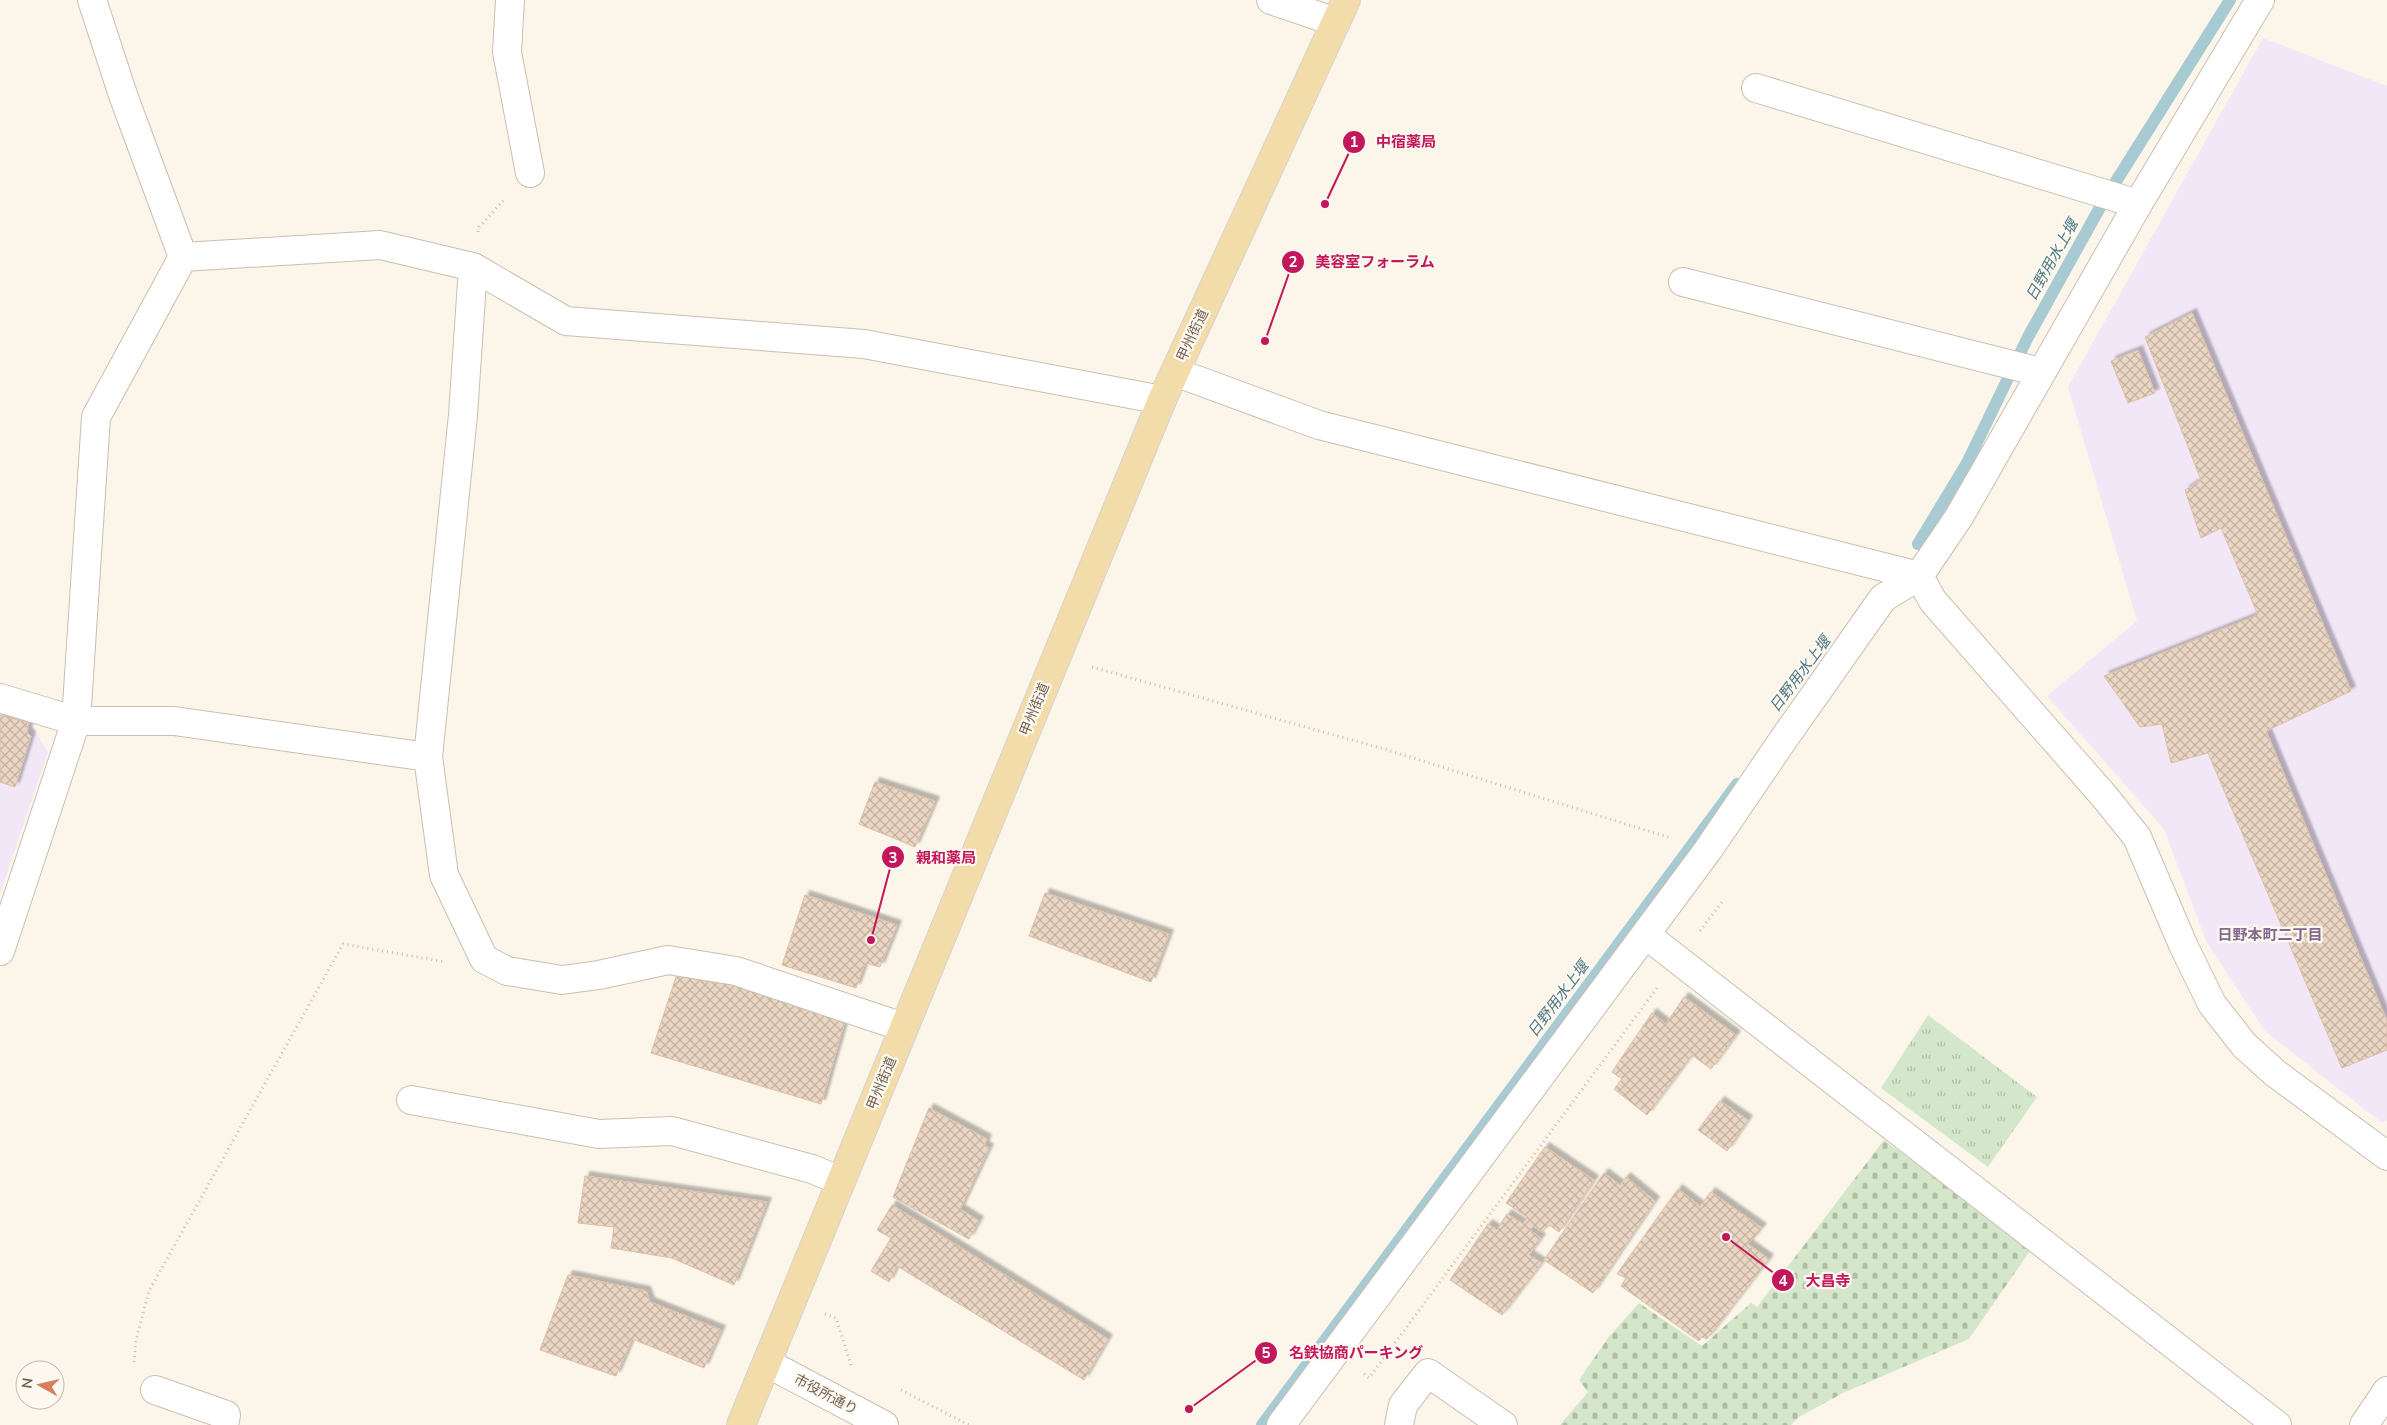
<svg xmlns="http://www.w3.org/2000/svg" width="2387" height="1425" font-family="'Nunito Sans','Noto Sans JP',sans-serif">
	<style>
		.education { fill: #f2e7f7 }
		.cemetery { fill: url(#cemetery-stones) }
		.park { fill: url(#park-tufts) }
		.lines { fill: none; stroke-linecap: round; stroke-linejoin: round }
		.stream { stroke: #a7cad3; stroke-width: 12 }
		.building { fill: url(#building-cross-hatch); stroke: #dec0a7; filter: url(#shadow) }
		.minor-casing { stroke: #ccbeb1; stroke-width: 30 }
		.major-casing { stroke: #d8d2ce; stroke-width: 30 }
		.path { stroke: #d3bba7; stroke-width: 3; stroke-dasharray: 1 4; stroke-linecap: butt }
		.minor { stroke: #fff; stroke-width: 28 }
		.major { stroke: #f2dcaa; stroke-width: 28 }
		.labels { text-anchor: middle; stroke-width: 4.5; stroke-linejoin: round; paint-order: stroke }
		.street-label { font-size: 14px; fill: #735f50; stroke: #fdf9f0 }
		.water-label { font-size: 15px; font-style: italic; fill: #4c7684; stroke: #fdf9f0 }
		.neighbourhood-label { font-size: 15px; font-weight: bold; fill: #84688e; stroke: #fdf9f0 }
		.leader { fill: none; stroke: #c2185b; stroke-width: 2 }
		.callout-dot { fill: #c2185b; stroke: #fdf9f0; stroke-width: 2 }
		.mark-label { font-size: 15px; text-anchor: middle; font-weight: bold; fill: #fff }
		.callout-label { font-size: 15px; text-anchor: middle; font-weight: bold; fill: #c2185b; stroke: #fdf9f0; stroke-width: 4.5; stroke-linejoin: round; paint-order: stroke }
	</style>
	<defs>
		<pattern id="cemetery-stones" width="16" height="16" patternUnits="userSpaceOnUse" patternTransform="scale(1.25)"><rect width="16" height="16" fill="#d4e7ca"/><path d="M2 7V4a2 2 0 0 1 4 0v3zM10 15v-3a2 2 0 0 1 4 0v3z" fill="#b0bea6"/></pattern>
		<pattern id="park-tufts" width="24" height="20" patternUnits="userSpaceOnUse" patternTransform="scale(1.25)"><rect width="24" height="20" fill="#d4e7ca"/><path d="M3 7l-1-3M5 7V3M7 7l1-3M15 17l-1-3M17 17v-4M19 17l1-3" fill="none" stroke="#b0bea6"/></pattern>
		<pattern id="building-cross-hatch" width="8" height="8" patternUnits="userSpaceOnUse" patternTransform="scale(1.25)"><rect width="8" height="8" fill="#ebd6c3"/><path d="M0 0l8 8M0 8l8-8" fill="none" stroke="#c3b1a1"/></pattern>
		<filter id="shadow"><feDropShadow dx="4.5" dy="-4.5" stdDeviation="1" flood-color="#0004"/></filter>
	</defs>
	<rect width="100%" height="100%" fill="#fbf5ea"/>
	<path class="education" d="M 2263,38 L 2387,86 L 2387,1120 L 2382,1123 L 2265,1031 L 2207,943 L 2164,829 L 2047,696 L 2137,621 L 2068,387 Z
		M 0,710 L 35,720 L 33,728 L 48,752 L 0,894 Z"/>
	<path class="cemetery" d="M 1884,1140 L 2032,1248 L 1969,1339 L 1843,1393 L 1799,1417 L 1791,1425 L 1560,1425 L 1588,1392 L 1579,1380 L 1608,1338 L 1639,1303 L 1702,1346 L 1751,1303 L 1757,1307 Z"/>
	<path class="park" d="M 1928,1015 L 2037,1097 L 1988,1167 L 1881,1088 Z"/>
	<g class="lines">
		<path class="stream" d="M 1918,544 L 1967,463 L 2028,337 L 2103,202 L 2230,0
			M 1262,1425 L 1737,784"/>
	</g>
	<path class="building" d="M 2192,313 L 2351,691 L 2266,731 L 2387,1021 L 2387,1050 L 2342,1068 L 2208,753 L 2171,763 L 2162,724 L 2140,727 L 2104,676 L 2258,615 L 2221,528 L 2201,538 L 2185,490 L 2201,480 L 2145,337 Z
		M 2138,350 L 2155,393 L 2128,403 L 2111,361 Z
		M 0,715 L 29,723 L 27,732 L 31,736 L 15,787 L 0,782 Z
		M 875,782 L 935,801 L 915,847 L 859,824 Z
		M 1045,893 L 1169,934 L 1151,982 L 1029,936 Z
		M 805,895 L 897,925 L 880,967 L 865,963 L 856,988 L 782,965 Z
		M 694,975 L 737,984 L 845,1020 L 821,1104 L 651,1053 L 676,977 Z
		M 1684,997 L 1736,1035 L 1711,1069 L 1692,1055 L 1647,1115 L 1614,1089 L 1622,1079 L 1612,1072 L 1652,1013 L 1666,1024 Z
		M 1720,1101 L 1748,1120 L 1727,1151 L 1698,1130 Z
		M 929,1108 L 987,1139 L 984,1146 L 989,1148 L 960,1209 L 979,1221 L 969,1239 L 893,1197 Z
		M 1545,1147 L 1594,1180 L 1559,1232 L 1549,1225 L 1542,1232 L 1533,1226 L 1530,1230 L 1541,1238 L 1529,1255 L 1542,1263 L 1502,1315 L 1450,1280 L 1488,1224 L 1497,1230 L 1507,1214 L 1523,1224 L 1527,1217 L 1506,1203 Z
		M 1604,1173 L 1620,1185 L 1626,1177 L 1655,1201 L 1593,1293 L 1544,1260 Z
		M 585,1176 L 767,1202 L 734,1285 L 672,1258 L 611,1248 L 614,1227 L 578,1223 Z
		M 1678,1189 L 1700,1206 L 1711,1192 L 1762,1228 L 1748,1244 L 1769,1259 L 1707,1339 L 1702,1337 L 1699,1341 L 1621,1286 L 1626,1278 L 1617,1274 Z
		M 892,1205 L 1108,1339 L 1084,1380 L 897,1266 L 889,1282 L 871,1271 L 891,1238 L 877,1230 Z
		M 568,1275 L 646,1291 L 650,1302 L 721,1330 L 704,1368 L 632,1339 L 616,1376 L 540,1350 Z"/>
	<g class="lines">
		<g class="minor-casing">
			<path id="minor" d="M 510,0 L 507,52 L 530,173
				M 1271,0 L 1336,22
				M 1756,88 L 2138,204
				M 183,257 L 380,245 L 473,267 L 566,321 L 864,344 L 1162,400
				M 473,267 L 463,415 L 428,757 L 444,875 L 484,959 L 507,971 L 562,980 L 599,975 L 668,960 L 736,971 L 903,1027
				M 1683,282 L 2040,372
				M 1175,372 L 1319,425 L 1919,576 L 1933,601 L 2104,796 L 2137,837 L 2184,947 L 2212,1004 L 2244,1045 L 2275,1073 L 2387,1156
				M 0,698 L 76,721 L 174,721 L 428,757
				M 1646,935 L 2277,1425
				M 0,951 L 76,721 L 96,417 L 183,257 L 123,95 L 92,0
				M 411,1100 L 599,1134 L 672,1131 L 812,1169 L 841,1181
				M 767,1363 L 884,1425
				M 155,1390 L 226,1415 L 224,1425
				M 1281,1425 L 1708,850 L 1785,737 L 1883,598 L 1919,576 L 1959,517 L 2138,204 L 2260,0
				M 1399,1425 L 1403,1405 L 1428,1373 L 1503,1425
				M 2364,1425 L 2387,1391"/>
		</g>
		<g class="major-casing">
			<path id="major" d="M 741,1425 L 1162,400 L 1346,0"/>
		</g>
		<path class="path" d="M 478,232 L 479,227 L 505,199
			M 1092,667 L 1384,749 L 1671,838
			M 1700,931 L 1722,902
			M 825,1314 L 836,1318 L 851,1365
			M 134,1362 L 136,1340 L 149,1291 L 343,944 L 446,962
			M 1364,1374 L 1369,1378 L 1657,988
			M 901,1390 L 969,1425"/>
		<use href="#minor" class="minor"/>
		<use href="#major" class="major"/>
	</g>
	<g class="labels">
		<g class="street-label">
			<text transform="translate(1192 335) rotate(-65)" y="5">甲州街道</text>
			<text transform="translate(1034 709) rotate(-68)" y="5">甲州街道</text>
			<text transform="translate(881 1083) rotate(-68)" y="5">甲州街道</text>
			<text transform="translate(826 1394) rotate(28)" y="5">市役所通り</text>
		</g>
		<g class="water-label">
			<text transform="translate(2052 260) rotate(-61)" y="5">日野用水上堰</text>
			<text transform="translate(1800 674) rotate(-53)" y="5">日野用水上堰</text>
			<text transform="translate(1558 999) rotate(-53)" y="5">日野用水上堰</text>
		</g>
		<g class="neighbourhood-label">
			<text x="2270" y="940">日野本町二丁目</text>
		</g>
	</g>
	<path class="leader" d="M1325 204L1354 142M1265 341L1293 262M871 940L893 857M1726 1237L1783 1280M1189 1409L1266 1353"/>
	<g class="callout-dot">
		<circle cx="1325" cy="204" r="5"/>
		<circle cx="1265" cy="341" r="5"/>
		<circle cx="871" cy="940" r="5"/>
		<circle cx="1726" cy="1237" r="5"/>
		<circle cx="1189" cy="1409" r="5"/>
		<circle cx="1354" cy="142" r="12"/>
		<circle cx="1293" cy="262" r="12"/>
		<circle cx="893" cy="857" r="12"/>
		<circle cx="1783" cy="1280" r="12"/>
		<circle cx="1266" cy="1353" r="12"/>
	</g>
	<g class="mark-label">
		<text x="1354" y="147">1</text>
		<text x="1293" y="267">2</text>
		<text x="893" y="863">3</text>
		<text x="1783" y="1286">4</text>
		<text x="1266" y="1358">5</text>
	</g>
	<g class="callout-label">
		<text x="1406" y="147">中宿薬局</text>
		<text x="1375" y="267">美容室フォーラム</text>
		<text x="946" y="863">親和薬局</text>
		<text x="1828" y="1286">大昌寺</text>
		<text x="1356" y="1358">名鉄協商パーキング</text>
	</g>
	<g transform="translate(40 1385) rotate(278)"><circle r="24" fill="#fdf9f0" stroke="#c6bbb0"/>
	<path d="M0-4L9 19L0 12L-9 19Z" fill="#d7805c"/>
	<text y="-8" font-size="14" font-weight="bold" text-anchor="middle" fill="#735f50">N</text>
	</g>
</svg>
